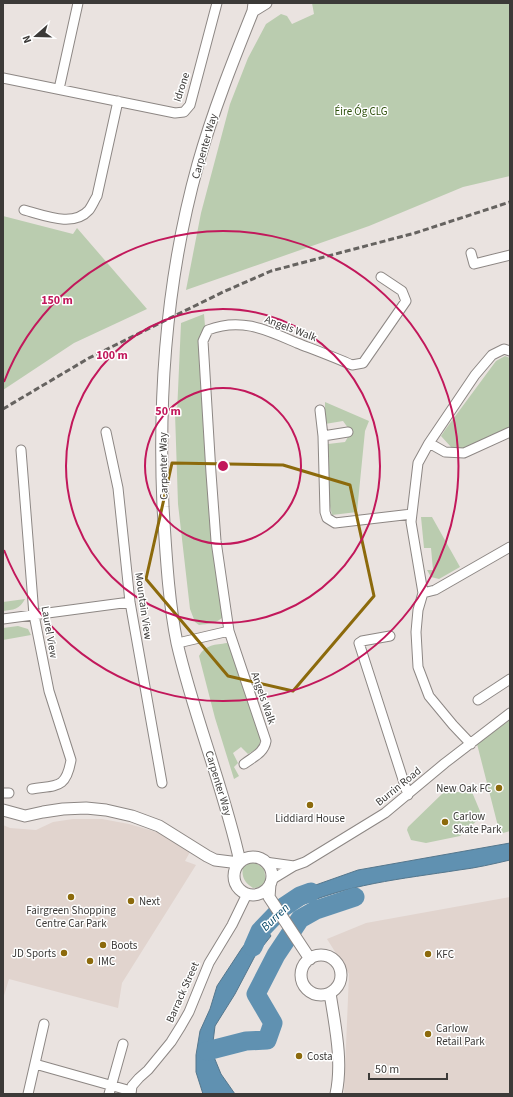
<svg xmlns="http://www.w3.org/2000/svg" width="513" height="1097" font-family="'Source Sans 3',sans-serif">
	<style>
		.built { fill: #e1d4ce }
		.green { fill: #baccaf }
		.water { fill: #6091b1; stroke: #55778d }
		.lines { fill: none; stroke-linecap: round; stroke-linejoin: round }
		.river { stroke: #6091b1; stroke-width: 19 }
		.minor-casing { stroke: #8d8784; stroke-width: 11 }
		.tertiary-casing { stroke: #8d8784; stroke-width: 13 }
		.minor { stroke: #fff; stroke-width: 9 }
		.tertiary { stroke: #fff; stroke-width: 11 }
		.rail { stroke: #666360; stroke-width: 3; stroke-dasharray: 6 3; stroke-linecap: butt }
		.marked { fill: none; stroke: #8c6a0c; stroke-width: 3; stroke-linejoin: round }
		.ring { fill: none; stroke: #c2185b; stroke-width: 2 }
		.poi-dot { fill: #8c6a0c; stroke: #fff; stroke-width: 1.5 }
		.labels { text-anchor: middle; stroke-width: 3; stroke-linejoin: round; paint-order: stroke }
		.street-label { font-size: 11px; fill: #3c3a38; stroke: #fff }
		.park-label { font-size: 11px; fill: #2c4f0a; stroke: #fff }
		.poi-label { font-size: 11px; fill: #3c3a38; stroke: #fff; text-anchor: start }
		.water-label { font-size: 12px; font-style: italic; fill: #034465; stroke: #fff }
		.centre { fill: #c2185b; stroke: #fff; stroke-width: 2 }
		.ring-label { font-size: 12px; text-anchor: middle; font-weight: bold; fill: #c2185b; stroke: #fff; stroke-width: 3; stroke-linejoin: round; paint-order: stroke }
	</style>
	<rect width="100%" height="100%" fill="#eae3e0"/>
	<path class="built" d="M 73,819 L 102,819 L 129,824 L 160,833 L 190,852 L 185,861 L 196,865 L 122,983 L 118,1008 L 9,979 L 3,999 L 3,825 L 10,828 L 36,830 L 53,822 Z
		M 510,897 L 510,1094 L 344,1094 L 349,974 L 327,939 L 366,923 Z"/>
	<path class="green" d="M 312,3 L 510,3 L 510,176 L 463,187 L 369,226 L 186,290 L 201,213 L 230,104 L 248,58 L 266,24 L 281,14 L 287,16 L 292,24 L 314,14 Z
		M 3,216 L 73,234 L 77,228 L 147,309 L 74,343 L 3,390 Z
		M 204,314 L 205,326 L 200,338 L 200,349 L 211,540 L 223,612 L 223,617 C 217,623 208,624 199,625 L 195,622 L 190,609 L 178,504 L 175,413 L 177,413 L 181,323 Z
		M 505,356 L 510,358 L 510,427 L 462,451 L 451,447 L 441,436 L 445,430 L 496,361 Z
		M 325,402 L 369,421 L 365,431 L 357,512 L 332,515 L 330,506 L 326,447 L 328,444 L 345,442 L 351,432 L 343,421 L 325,424 Z
		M 421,517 L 432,517 L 460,567 L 439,579 L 431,577 L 427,570 L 433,570 L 431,548 L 424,548 Z
		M 25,599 C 20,609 13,610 3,611 L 3,602 Z
		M 18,626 L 28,629 L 31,635 L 3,640 L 3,628 Z
		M 227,643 L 229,644 L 261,737 L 259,746 L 255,750 L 248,754 L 241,747 L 233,753 L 238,763 L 234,767 L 239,776 L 234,779 L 215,718 L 199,656 C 206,644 215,645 227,643 Z
		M 510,720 L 510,831 L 500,834 L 477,744 Z
		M 444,792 L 472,792 L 482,816 L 460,836 L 426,843 L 411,840 L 407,830 L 408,827 Z
		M 250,863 L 256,863 L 264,869 L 266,881 L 261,887 L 253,888 C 245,883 241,877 243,867 Z"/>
	<path class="water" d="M 510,843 L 510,860 C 493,864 476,868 459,870 C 402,879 345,884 293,909 L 286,898 L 293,893 L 358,870 Z
		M 262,922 L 271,936 L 255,956 L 235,994 L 215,1026 L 213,1042 L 214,1057 L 221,1074 L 235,1094 L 203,1094 L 196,1072 L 196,1055 L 200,1031 L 210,1009 L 217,986 L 242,948 Z"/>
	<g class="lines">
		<path class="river" d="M 253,947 L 260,931 L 282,908 L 300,896 L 311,892
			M 207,1051 L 246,1041 L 267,1040 L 273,1023 L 256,994 L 276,955 L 300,919 L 316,910 L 355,897"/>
		<g class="minor-casing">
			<path id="minor" d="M 3,78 L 175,113 L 184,112 L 190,105 L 217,3
				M 59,89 L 78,3
				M 24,210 C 44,215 73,228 89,210 C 92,206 94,201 97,196 L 118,101
				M 471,253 L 474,264 L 510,255
				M 320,410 L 323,436 L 325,512 L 327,518 L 335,523 L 412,514
				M 106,432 L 118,488 L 130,602 L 162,783
				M 323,436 L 348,432
				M 429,443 L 445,452 L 464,453 L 510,432
				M 21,450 L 34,615 L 49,691 L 71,760 C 66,789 57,785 32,789
				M 423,593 L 435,590 L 510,547
				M 3,619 L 130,602
				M 390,636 L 362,641 L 359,643 L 408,795
				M 178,643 L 229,631
				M 478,700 L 510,679
				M 471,744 L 453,725 L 429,696 L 418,667 L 416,632 L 418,610 L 423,593 L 411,522 L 418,463 L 429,443 L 475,375 L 492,355 L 504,349 L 510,351
				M 244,764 C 253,757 264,753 266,741 L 229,631 L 216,541 L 211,473 L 203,341 L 208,330 C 241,317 267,330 297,343 C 315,350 334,357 352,365 L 363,363 L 406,301 L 402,291 L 381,277
				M 3,793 L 9,793
				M 265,862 L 294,866
				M 271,880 L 294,866 L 305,862 L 385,813 L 445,763 L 510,713
				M 35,1064 L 131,1091
				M 28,1094 L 44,1024
				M 109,1094 L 123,1044
				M 131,1094 L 132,1086 L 139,1078 L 148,1070 L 171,1042 L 181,1026 L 189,1012 L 209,963 L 232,925 L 247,894"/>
		</g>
		<g class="tertiary-casing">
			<path id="tertiary" d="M 253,11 L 266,3
				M 3,810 L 25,816 L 43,812 L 63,809 L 86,808 L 106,810 L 132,816 L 159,826 L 207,856 L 215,860 L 239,863
				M234 876a19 19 0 1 1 38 0a19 19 0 1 1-38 0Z
				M 240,862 C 224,788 194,717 177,643 C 168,598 166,552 163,507 C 158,393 167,275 198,164 C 213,111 233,61 253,11 L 254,3
				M 270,884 L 269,897 L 310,959
				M301 975a20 20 0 1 1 40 0a20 20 0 1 1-40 0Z
				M 330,993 C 335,1026 343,1061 336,1094"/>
		</g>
		<use href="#minor" class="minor"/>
		<use href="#tertiary" class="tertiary"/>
		<path class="rail" d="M 3,409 L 89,358 L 223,292 L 271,271 L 415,233 L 510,202"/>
	</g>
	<path class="marked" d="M 172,463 L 283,465 L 350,485 L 374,596 L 293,691 L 228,676 L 146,579 Z"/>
	<g class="ring">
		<circle cx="223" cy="466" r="78"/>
		<circle cx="223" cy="466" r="157"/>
		<path d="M4 382A235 235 0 1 1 4 550"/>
	</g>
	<g class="poi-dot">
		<circle cx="499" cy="788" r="4"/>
		<circle cx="310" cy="805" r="4"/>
		<circle cx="445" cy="822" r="4"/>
		<circle cx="71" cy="897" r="4"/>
		<circle cx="131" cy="901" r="4"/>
		<circle cx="103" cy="945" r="4"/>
		<circle cx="64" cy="953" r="4"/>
		<circle cx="428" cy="954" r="4"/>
		<circle cx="90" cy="961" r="4"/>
		<circle cx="428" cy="1034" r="4"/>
		<circle cx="299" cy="1056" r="4"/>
	</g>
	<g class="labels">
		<g class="street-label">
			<text transform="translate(181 87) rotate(-72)" y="4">Idrone</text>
			<text transform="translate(204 146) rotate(-74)" y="4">Carpenter Way</text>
			<text transform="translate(291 328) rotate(21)" y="4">Angels Walk</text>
			<text transform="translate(163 466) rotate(-91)" y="4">Carpenter Way</text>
			<text transform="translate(144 606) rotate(82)" y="4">Mountain View</text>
			<text transform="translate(50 632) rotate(80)" y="4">Laurel View</text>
			<text transform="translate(264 698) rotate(71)" y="4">Angels Walk</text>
			<text transform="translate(219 783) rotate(73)" y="4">Carpenter Way</text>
			<text transform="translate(398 786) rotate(-39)" y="4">Burrin Road</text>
			<text transform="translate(182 992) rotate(-66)" y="4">Barrack Street</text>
		</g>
		<g class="park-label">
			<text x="361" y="115">Éire Óg CLG</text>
		</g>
		<g class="poi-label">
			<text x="491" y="792" text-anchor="end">New Oak FC</text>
			<text x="453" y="820">Carlow<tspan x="453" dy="13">Skate Park</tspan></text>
			<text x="310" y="822" text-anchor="middle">Liddiard House</text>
			<text x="139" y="905">Next</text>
			<text x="71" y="914" text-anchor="middle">Fairgreen Shopping<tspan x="71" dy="13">Centre Car Park</tspan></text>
			<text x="111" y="949">Boots</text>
			<text x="56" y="957" text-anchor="end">JD Sports</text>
			<text x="436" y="958">KFC</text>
			<text x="98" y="965">IMC</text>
			<text x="436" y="1032">Carlow<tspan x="436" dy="13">Retail Park</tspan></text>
			<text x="307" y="1060">Costa</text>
		</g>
		<g class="water-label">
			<text transform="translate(275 917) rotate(-44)" y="4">Burren</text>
		</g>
	</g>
	<circle cx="223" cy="466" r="6" class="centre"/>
	<g class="ring-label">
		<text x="57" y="304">150 m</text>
		<text x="112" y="359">100 m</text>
		<text x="168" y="415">50 m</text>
	</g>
	<rect width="513" height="1097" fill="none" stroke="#3c3a38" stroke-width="8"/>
	<g transform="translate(36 36) rotate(250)" stroke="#ffffff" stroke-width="3" paint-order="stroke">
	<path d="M0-3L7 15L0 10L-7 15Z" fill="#3c3a38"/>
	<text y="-6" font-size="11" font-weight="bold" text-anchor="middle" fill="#3c3a38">N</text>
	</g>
	<path d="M369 1073v6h78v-6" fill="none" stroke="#3c3a38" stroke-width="2"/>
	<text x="375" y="1073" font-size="12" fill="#3c3a38" stroke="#ffffff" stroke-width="3" paint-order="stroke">50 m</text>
</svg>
